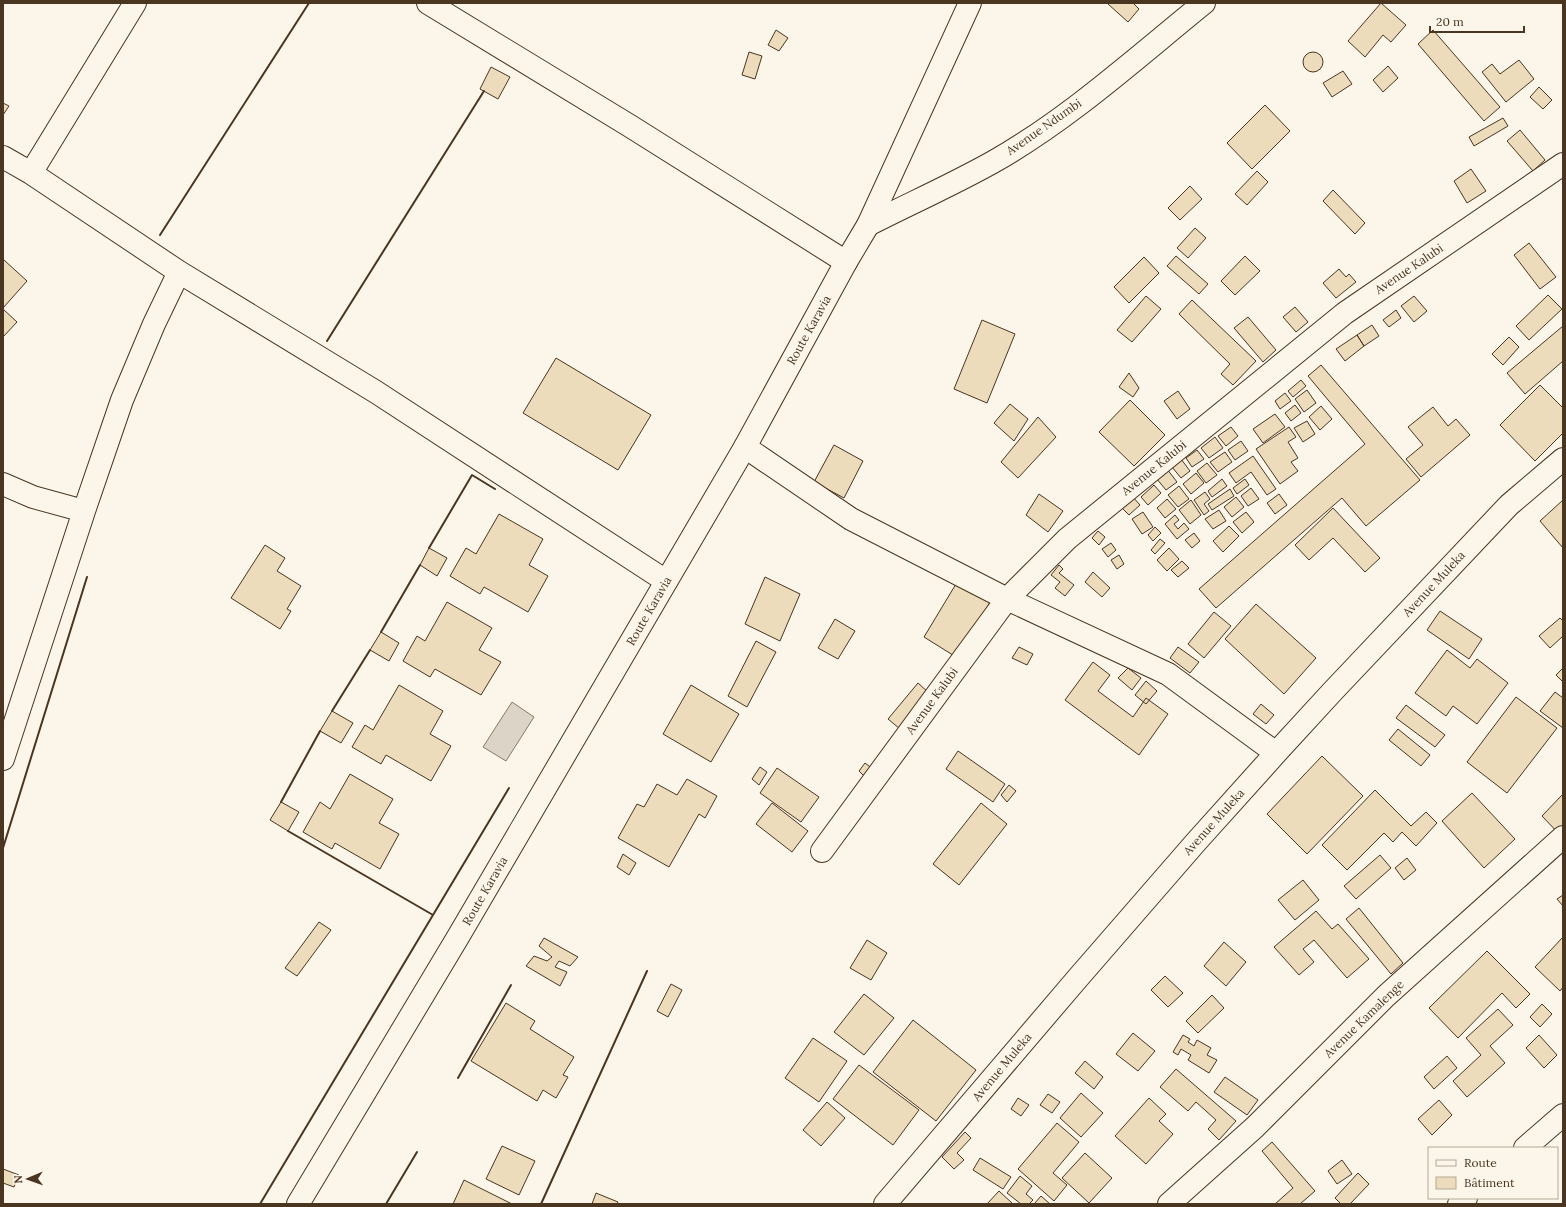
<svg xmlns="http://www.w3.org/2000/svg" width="1566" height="1207" font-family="Lora,serif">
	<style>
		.water { fill: #dcd4c6; stroke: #887966 }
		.building { fill: #ecdcbc; stroke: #4a3520 }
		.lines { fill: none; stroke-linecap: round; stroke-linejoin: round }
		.minor-casing { stroke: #4a3520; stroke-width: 24 }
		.tertiary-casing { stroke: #4a3520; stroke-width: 24 }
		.minor { stroke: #fbf6e9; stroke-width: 22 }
		.tertiary { stroke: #fbf6e9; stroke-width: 22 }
		.wall { stroke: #4a3520; stroke-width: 2 }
		.labels { text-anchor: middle; stroke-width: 3; stroke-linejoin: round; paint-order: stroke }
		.street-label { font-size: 12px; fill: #4a3520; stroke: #fbf6e9 }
	</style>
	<rect width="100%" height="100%" fill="#fbf6e9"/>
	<path class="water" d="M 512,702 L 534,717 L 506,761 L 483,747 Z"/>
	<path class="building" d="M 1110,3 L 1133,3 L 1139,9 L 1128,22 L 1108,4 Z
		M 1381,3 L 1406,25 L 1391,42 L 1383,35 L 1365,57 L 1348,41 Z
		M 776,30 L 788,38 L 779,51 L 768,45 Z
		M 1433,30 L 1500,107 L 1484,121 L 1418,44 Z
		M 749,52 L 762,56 L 755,79 L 742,75 Z
		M1303 62a10 10 0 1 1 20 0a10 10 0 1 1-20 0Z
		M 1519,60 L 1534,79 L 1506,102 L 1482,72 L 1492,64 L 1500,74 Z
		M 1388,66 L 1398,78 L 1383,92 L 1373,80 Z
		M 491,67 L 510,77 L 498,99 L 480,89 Z
		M 1343,71 L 1352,84 L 1332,97 L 1323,83 Z
		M 1539,87 L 1552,100 L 1543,109 L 1530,97 Z
		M 3,103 L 9,106 L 3,115 Z
		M 1265,105 L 1290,131 L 1252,169 L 1227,143 Z
		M 1503,118 L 1508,126 L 1474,146 L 1469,137 Z
		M 1520,130 L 1545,160 L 1533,171 L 1507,141 Z
		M 1471,169 L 1486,191 L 1467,203 L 1454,181 Z
		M 1257,171 L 1268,182 L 1247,205 L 1235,194 Z
		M 1190,186 L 1202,199 L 1180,220 L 1168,208 Z
		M 1333,190 L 1365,223 L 1355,234 L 1323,201 Z
		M 1195,228 L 1206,238 L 1188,258 L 1177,248 Z
		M 1529,243 L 1556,277 L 1540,289 L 1514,255 Z
		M 1176,256 L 1208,284 L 1199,294 L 1167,266 Z
		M 1245,256 L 1260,271 L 1235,295 L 1221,281 Z
		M 1144,257 L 1159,273 L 1129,303 L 1114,287 Z
		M 4,260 L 27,281 L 3,308 L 3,261 Z
		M 1339,269 L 1346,277 L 1349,274 L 1356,282 L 1336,298 L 1323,283 Z
		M 1548,295 L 1562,309 L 1529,340 L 1516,326 Z
		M 1146,296 L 1161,309 L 1132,342 L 1117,330 Z
		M 1414,296 L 1427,311 L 1414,322 L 1401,306 Z
		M 1192,300 L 1256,361 L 1233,385 L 1221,374 L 1230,364 L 1179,314 Z
		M 1295,307 L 1308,322 L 1296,332 L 1283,317 Z
		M 3,309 L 17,322 L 3,337 Z
		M 1396,310 L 1401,318 L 1389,327 L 1383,320 Z
		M 1248,317 L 1276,350 L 1263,362 L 1234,328 Z
		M 982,320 L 1015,334 L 987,403 L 954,389 Z
		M 1372,325 L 1379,336 L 1364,346 L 1357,335 Z
		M 1563,326 L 1563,361 L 1525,394 L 1507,373 Z
		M 1357,335 L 1364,346 L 1345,361 L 1336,349 Z
		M 1509,337 L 1519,347 L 1503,365 L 1492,354 Z
		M 556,358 L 651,415 L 618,470 L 523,413 Z
		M 1321,365 L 1420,480 L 1366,526 L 1342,498 L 1216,608 L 1199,589 L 1365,444 L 1308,376 Z
		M 1129,373 L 1139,388 L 1133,397 L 1119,387 Z
		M 1301,380 L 1306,386 L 1293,397 L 1288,391 Z
		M 1540,385 L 1563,408 L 1563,433 L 1535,461 L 1500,425 Z
		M 1307,390 L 1316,403 L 1304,412 L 1295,399 Z
		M 1178,391 L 1190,409 L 1177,419 L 1164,401 Z
		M 1285,393 L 1291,401 L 1280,409 L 1275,401 Z
		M 1130,400 L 1165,435 L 1134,466 L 1099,432 Z
		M 1010,404 L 1028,419 L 1014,441 L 994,423 Z
		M 1295,405 L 1301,413 L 1291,421 L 1285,413 Z
		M 1321,406 L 1332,419 L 1320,430 L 1309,417 Z
		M 1433,407 L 1448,426 L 1456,419 L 1470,435 L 1421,477 L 1406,459 L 1423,445 L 1408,427 Z
		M 1275,414 L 1285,427 L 1263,443 L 1253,429 Z
		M 1038,417 L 1056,437 L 1018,478 L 1001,462 Z
		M 1307,421 L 1315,434 L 1303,442 L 1294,428 Z
		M 1231,427 L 1238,436 L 1226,446 L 1218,436 Z
		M 1289,427 L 1296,437 L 1288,442 L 1298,458 L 1291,462 L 1298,471 L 1280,484 L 1256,449 Z
		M 1215,437 L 1223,448 L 1209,458 L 1201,448 Z
		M 1241,441 L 1248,451 L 1235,460 L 1228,450 Z
		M 834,445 L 863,461 L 844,498 L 814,482 Z
		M 1197,450 L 1204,459 L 1192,467 L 1186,458 Z
		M 1225,452 L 1232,462 L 1218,472 L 1210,462 Z
		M 1253,456 L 1276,489 L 1267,495 L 1251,472 L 1236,483 L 1229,473 Z
		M 1181,459 L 1190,471 L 1181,478 L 1172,467 Z
		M 1207,463 L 1217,475 L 1206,483 L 1197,471 Z
		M 1167,469 L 1177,482 L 1166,490 L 1156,478 Z
		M 1196,473 L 1204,483 L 1191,494 L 1183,484 Z
		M 1222,479 L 1227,486 L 1212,497 L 1208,491 Z
		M 1245,479 L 1249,485 L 1237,494 L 1233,488 Z
		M 1154,485 L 1161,493 L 1148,505 L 1141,497 Z
		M 1179,486 L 1189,499 L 1178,507 L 1168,495 Z
		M 1251,488 L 1259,499 L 1248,506 L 1241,496 Z
		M 1230,489 L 1234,496 L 1212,510 L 1208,504 Z
		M 1205,492 L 1210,499 L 1204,504 L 1209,511 L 1204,515 L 1194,500 Z
		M 1039,494 L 1063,511 L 1048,532 L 1026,515 Z
		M 1279,494 L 1287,505 L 1275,514 L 1267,503 Z
		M 1132,496 L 1140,505 L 1129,515 L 1120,506 Z
		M 1236,497 L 1244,507 L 1232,517 L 1224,507 Z
		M 1167,499 L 1176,509 L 1165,518 L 1157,508 Z
		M 1191,500 L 1201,515 L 1190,524 L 1179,510 Z
		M 1563,500 L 1563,548 L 1540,521 Z
		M 1333,508 L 1380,558 L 1365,572 L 1333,538 L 1309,560 L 1295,545 Z
		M 1219,510 L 1226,521 L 1213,529 L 1205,519 Z
		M 1143,512 L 1153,527 L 1142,534 L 1132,519 Z
		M 1246,512 L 1254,522 L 1242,533 L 1233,522 Z
		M 499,514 L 543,539 L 529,565 L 548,576 L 528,612 L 484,587 L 480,594 L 450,576 L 466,548 L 476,554 Z
		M 1175,515 L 1179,520 L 1174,524 L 1178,529 L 1184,523 L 1189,529 L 1177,539 L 1165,524 Z
		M 1229,526 L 1239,536 L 1223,552 L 1213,541 Z
		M 1155,527 L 1161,533 L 1153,541 L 1148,535 Z
		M 1098,531 L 1105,537 L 1099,545 L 1092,538 Z
		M 1194,533 L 1200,541 L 1192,548 L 1185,540 Z
		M 1160,539 L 1165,543 L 1155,554 L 1151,550 Z
		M 1111,543 L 1116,550 L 1108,557 L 1102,549 Z
		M 265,545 L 285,558 L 277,571 L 301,586 L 287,609 L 291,611 L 280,629 L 231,598 Z
		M 429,548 L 447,558 L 437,576 L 420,565 Z
		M 1169,548 L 1179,559 L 1167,571 L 1157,560 Z
		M 1119,555 L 1124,564 L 1117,569 L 1111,560 Z
		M 1182,561 L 1189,568 L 1178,577 L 1171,570 Z
		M 1059,565 L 1063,569 L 1059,573 L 1074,585 L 1065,596 L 1055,588 L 1060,582 L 1051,575 Z
		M 1093,572 L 1110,588 L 1102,597 L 1085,582 Z
		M 765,577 L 800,594 L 780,641 L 745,624 Z
		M 959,579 L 992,599 L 956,657 L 924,637 Z
		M 447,602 L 492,628 L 479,650 L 501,662 L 481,695 L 435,669 L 430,677 L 403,661 L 417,636 L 425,641 Z
		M 1256,604 L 1316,658 L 1284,694 L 1225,639 Z
		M 1440,611 L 1482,639 L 1469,659 L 1427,630 Z
		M 1214,612 L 1231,626 L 1204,658 L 1188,644 Z
		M 1560,618 L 1563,621 L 1563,636 L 1550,648 L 1539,636 Z
		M 835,619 L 855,631 L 838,659 L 818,648 Z
		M 381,632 L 399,643 L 389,661 L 370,650 Z
		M 756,641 L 776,652 L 747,707 L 728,696 Z
		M 1019,647 L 1033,654 L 1027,665 L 1012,658 Z
		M 1178,647 L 1199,662 L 1190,673 L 1170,658 Z
		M 1447,650 L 1470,668 L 1477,659 L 1508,683 L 1477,724 L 1453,706 L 1446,716 L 1415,693 Z
		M 1093,662 L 1110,675 L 1098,691 L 1133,717 L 1146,698 L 1168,714 L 1139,755 L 1065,700 Z
		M 1128,668 L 1141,678 L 1132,690 L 1118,678 Z
		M 1563,668 L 1563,682 L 1556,675 Z
		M 1146,681 L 1157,691 L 1146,704 L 1135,695 Z
		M 918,683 L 929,693 L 900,729 L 888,719 Z
		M 399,685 L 443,711 L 430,734 L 451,746 L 431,781 L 386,755 L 381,764 L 352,747 L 365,725 L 373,730 Z
		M 691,685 L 739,714 L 711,762 L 663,734 Z
		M 1555,692 L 1563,698 L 1563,728 L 1540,711 Z
		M 1516,697 L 1557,728 L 1507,793 L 1467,762 Z
		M 1261,704 L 1274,715 L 1266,724 L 1253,714 Z
		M 1406,705 L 1445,735 L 1435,747 L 1396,718 Z
		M 332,711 L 353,723 L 341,743 L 320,731 Z
		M 1398,729 L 1430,755 L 1421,766 L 1389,740 Z
		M 958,751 L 1005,784 L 993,802 L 946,769 Z
		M 1322,756 L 1363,796 L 1307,854 L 1267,814 Z
		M 865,763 L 873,769 L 865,777 L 859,771 Z
		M 760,767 L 767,772 L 759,785 L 752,779 Z
		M 777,768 L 819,797 L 801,822 L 760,793 Z
		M 350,774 L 393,799 L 379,823 L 399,834 L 380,869 L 335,843 L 332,849 L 303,832 L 320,802 L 330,809 Z
		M 687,779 L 717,796 L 705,818 L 699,814 L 669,867 L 618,838 L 637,804 L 644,807 L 657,784 L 677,795 Z
		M 1009,785 L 1016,791 L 1007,802 L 1001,795 Z
		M 1375,790 L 1411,826 L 1426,812 L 1437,823 L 1416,846 L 1402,832 L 1393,842 L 1384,833 L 1347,870 L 1322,845 Z
		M 1472,793 L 1515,839 L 1484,868 L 1442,821 Z
		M 1563,794 L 1563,831 L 1560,835 L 1542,816 Z
		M 281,802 L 299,812 L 288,831 L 270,820 Z
		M 772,803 L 808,831 L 792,852 L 756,824 Z
		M 981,803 L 1007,824 L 959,885 L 933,864 Z
		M 623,854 L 636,863 L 629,875 L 617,867 Z
		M 1380,855 L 1391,868 L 1356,899 L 1344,886 Z
		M 1407,858 L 1416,870 L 1404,880 L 1395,868 Z
		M 1303,880 L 1319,900 L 1295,920 L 1278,900 Z
		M 1563,895 L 1563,906 L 1557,899 Z
		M 1359,908 L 1403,963 L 1391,974 L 1346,919 Z
		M 1316,911 L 1332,929 L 1338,924 L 1369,959 L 1347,978 L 1314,940 L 1303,949 L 1314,962 L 1299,975 L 1274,947 Z
		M 319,922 L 331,930 L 297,976 L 285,968 Z
		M 1563,937 L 1563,987 L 1560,991 L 1535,967 Z
		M 544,938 L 578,957 L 570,966 L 559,961 L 555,967 L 567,972 L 560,986 L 526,966 L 534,956 L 547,961 L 552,957 L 539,946 Z
		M 867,940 L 887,953 L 871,980 L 850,968 Z
		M 1224,942 L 1246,962 L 1226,986 L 1204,966 Z
		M 1487,951 L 1530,994 L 1516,1008 L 1502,993 L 1458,1038 L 1429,1008 Z
		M 1165,976 L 1183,993 L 1168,1007 L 1151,990 Z
		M 671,984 L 682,990 L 668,1017 L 657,1011 Z
		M 864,994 L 894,1018 L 864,1055 L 834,1032 Z
		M 1212,995 L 1224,1008 L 1198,1033 L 1186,1021 Z
		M 506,1003 L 535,1021 L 530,1029 L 574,1057 L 563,1075 L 568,1077 L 556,1098 L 543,1090 L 537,1101 L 471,1061 Z
		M 1542,1004 L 1552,1014 L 1540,1027 L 1530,1017 Z
		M 1498,1009 L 1513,1025 L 1490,1046 L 1505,1063 L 1467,1097 L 1453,1081 L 1481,1055 L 1466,1038 Z
		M 913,1020 L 976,1070 L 936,1121 L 873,1072 Z
		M 1133,1033 L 1155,1051 L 1138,1071 L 1116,1054 Z
		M 1183,1035 L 1190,1039 L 1188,1042 L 1194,1046 L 1197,1040 L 1211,1048 L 1207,1055 L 1217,1060 L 1209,1073 L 1188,1060 L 1191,1055 L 1181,1049 L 1178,1055 L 1173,1052 Z
		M 1539,1035 L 1557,1055 L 1544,1068 L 1526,1048 Z
		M 813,1038 L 847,1061 L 819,1102 L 785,1078 Z
		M 1447,1056 L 1457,1068 L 1434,1089 L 1424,1077 Z
		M 1085,1061 L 1103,1077 L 1094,1089 L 1075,1073 Z
		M 859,1065 L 919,1110 L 893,1145 L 833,1099 Z
		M 1176,1069 L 1236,1121 L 1219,1140 L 1208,1129 L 1216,1120 L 1196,1102 L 1188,1111 L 1160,1087 Z
		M 1225,1077 L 1258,1100 L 1247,1115 L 1214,1092 Z
		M 1081,1093 L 1103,1113 L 1081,1137 L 1060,1118 Z
		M 1048,1094 L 1060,1102 L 1052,1113 L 1040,1105 Z
		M 1018,1098 L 1029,1105 L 1021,1116 L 1011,1109 Z
		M 1149,1098 L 1166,1114 L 1159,1121 L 1173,1134 L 1146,1164 L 1115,1136 Z
		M 1439,1100 L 1452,1115 L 1432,1135 L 1418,1119 Z
		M 827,1102 L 845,1118 L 821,1146 L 803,1130 Z
		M 1057,1123 L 1079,1142 L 1053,1173 L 1067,1185 L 1054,1201 L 1018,1169 Z
		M 965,1132 L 971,1138 L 957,1153 L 964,1160 L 954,1169 L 942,1157 Z
		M 1272,1142 L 1315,1191 L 1300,1204 L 1275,1204 L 1293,1188 L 1262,1151 Z
		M 502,1146 L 535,1161 L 519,1195 L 486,1179 Z
		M 1085,1153 L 1112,1178 L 1089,1203 L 1062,1178 Z
		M 980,1158 L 1011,1177 L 1003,1189 L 973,1170 Z
		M 1342,1160 L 1352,1174 L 1337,1184 L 1328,1171 Z
		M 3,1169 L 19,1175 L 14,1187 L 3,1183 Z
		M 1358,1173 L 1369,1184 L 1350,1204 L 1341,1204 L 1335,1198 Z
		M 1020,1176 L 1032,1186 L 1026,1194 L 1033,1200 L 1029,1204 L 1021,1204 L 1007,1193 Z
		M 464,1180 L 512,1204 L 453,1204 Z
		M 999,1191 L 1013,1204 L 987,1204 Z
		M 596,1193 L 618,1202 L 617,1204 L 592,1204 Z
		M 1041,1196 L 1050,1204 L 1034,1204 Z"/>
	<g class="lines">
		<g class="minor-casing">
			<path id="minor" d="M 428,3 L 630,126 L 846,262
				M 3,157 L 31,173 L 179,272 L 376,392 L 666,581
				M 31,173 L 135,3
				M 868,225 C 909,204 952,185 993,162 C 1069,119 1136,58 1204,3
				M 745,447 L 851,519 L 1007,599 L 1168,674 L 1276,753
				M 3,484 L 33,497 L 84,511
				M 3,759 L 84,511 L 122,400 L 154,324 L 179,272
				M 822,851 L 1007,599 L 1067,539 L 1345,313 L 1563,164
				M 1525,1148 L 1563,1115
				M 885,1204 L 1077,979 L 1196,842 L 1276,753 L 1332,692 L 1509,505 L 1563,459
				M 1169,1204 L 1255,1127 L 1386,996 L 1563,837
				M 1459,1204 L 1466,1198"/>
		</g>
		<g class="tertiary-casing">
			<path id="tertiary" d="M 298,1204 L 458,937 L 745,447 L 846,262 L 868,225 L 970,3"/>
		</g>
		<use href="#minor" class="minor"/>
		<use href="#tertiary" class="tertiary"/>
		<path class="wall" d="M 160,235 L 309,3
			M 327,341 L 484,91
			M 429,548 L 472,475 L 495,489
			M 381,632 L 420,565
			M 332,711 L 370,650
			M 281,802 L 320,731
			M 288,831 L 433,915
			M 3,848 L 87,577
			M 458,1078 L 511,985
			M 260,1204 L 509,788
			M 386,1204 L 417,1152
			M 541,1204 L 647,971"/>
	</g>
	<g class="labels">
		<g class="street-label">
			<text transform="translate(1044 127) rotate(-35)" y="4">Avenue Ndumbi</text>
			<text transform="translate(1409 269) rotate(-34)" y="4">Avenue Kalubi</text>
			<text transform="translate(809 330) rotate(-61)" y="4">Route Karavia</text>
			<text transform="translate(1154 468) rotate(-39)" y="4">Avenue Kalubi</text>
			<text transform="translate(1434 584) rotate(-47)" y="4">Avenue Muleka</text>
			<text transform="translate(649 611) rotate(-60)" y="4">Route Karavia</text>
			<text transform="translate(932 701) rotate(-54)" y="4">Avenue Kalubi</text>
			<text transform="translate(1214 822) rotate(-48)" y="4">Avenue Muleka</text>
			<text transform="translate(485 891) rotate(-60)" y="4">Route Karavia</text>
			<text transform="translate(1364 1019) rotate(-44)" y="4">Avenue Kamalenge</text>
			<text transform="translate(1002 1067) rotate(-50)" y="4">Avenue Muleka</text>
		</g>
	</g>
	<rect width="1566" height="1207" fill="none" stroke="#4a3520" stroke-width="8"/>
	<rect x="1428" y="1147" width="130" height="52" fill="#fbf6e9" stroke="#b4a999"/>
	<rect x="1436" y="1160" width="20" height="6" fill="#fbf6e9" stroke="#b4a999"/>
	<text x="1464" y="1167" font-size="12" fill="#4a3520">Route</text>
	<rect x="1436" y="1177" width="20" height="12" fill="#ecdcbc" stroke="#b4a999"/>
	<text x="1464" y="1187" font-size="12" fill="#4a3520">Bâtiment</text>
	<g transform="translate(28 1179) rotate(268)" stroke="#fbf6e9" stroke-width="3" paint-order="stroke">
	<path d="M0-3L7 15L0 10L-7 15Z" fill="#4a3520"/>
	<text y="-6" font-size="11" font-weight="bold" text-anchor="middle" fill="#4a3520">N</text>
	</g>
	<path d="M1430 26v6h94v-6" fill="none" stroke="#4a3520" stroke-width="2"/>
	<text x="1436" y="26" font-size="12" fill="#4a3520" stroke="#fbf6e9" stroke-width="3" paint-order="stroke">20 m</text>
</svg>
